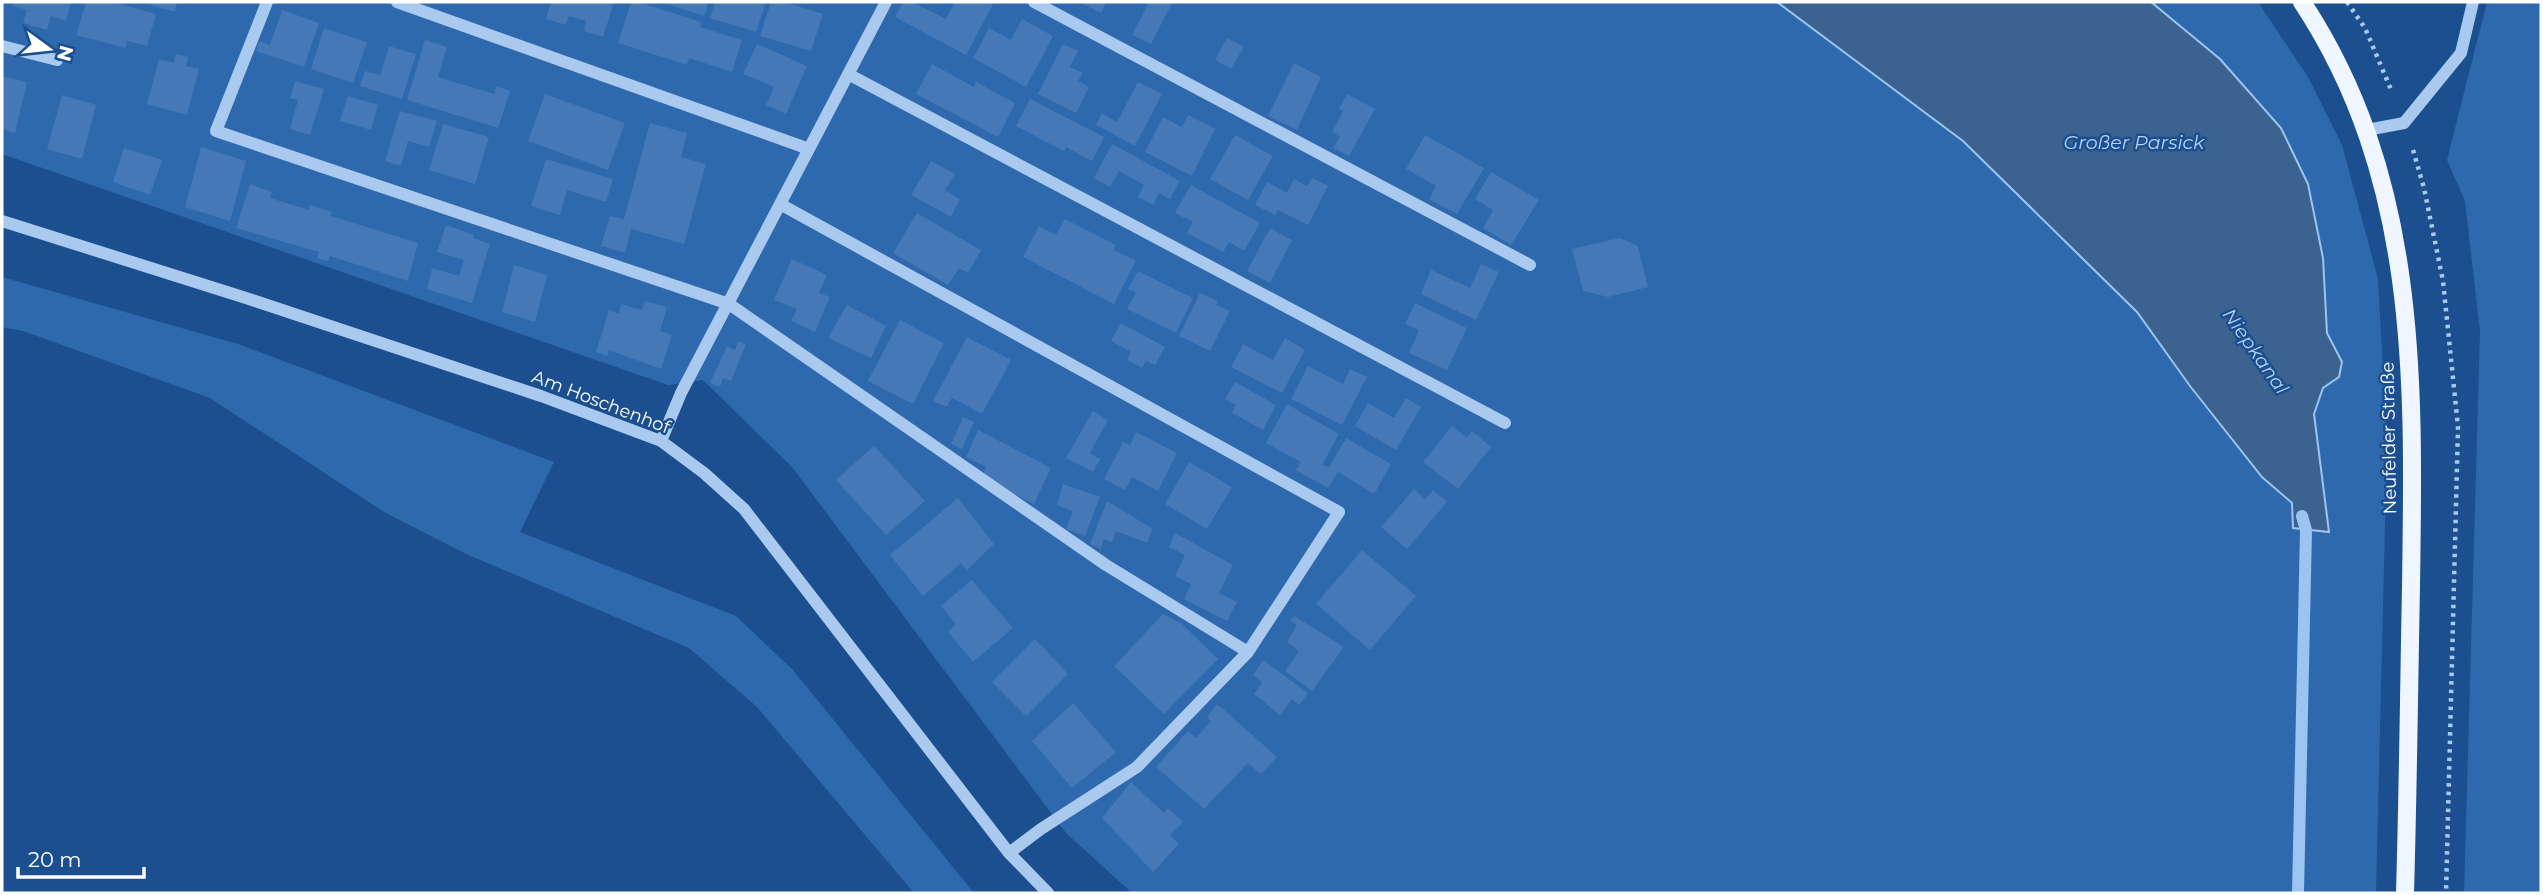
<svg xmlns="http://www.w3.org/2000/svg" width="2543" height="895" font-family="Montserrat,sans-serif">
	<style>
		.green { fill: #2e69ad }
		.water { fill: #3c6290; stroke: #9cc4f0; stroke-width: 2 }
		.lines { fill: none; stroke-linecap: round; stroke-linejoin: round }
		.stream { stroke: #9cc4f0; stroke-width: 12 }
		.building { fill: #4478b7 }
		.path { stroke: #a9c9ee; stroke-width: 4.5; stroke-dasharray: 3.5 5; stroke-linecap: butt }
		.minor { stroke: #a9c9ee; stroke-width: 12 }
		.major { stroke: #f0f6ff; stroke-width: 18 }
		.labels { text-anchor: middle; stroke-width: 5; stroke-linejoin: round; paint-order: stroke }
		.street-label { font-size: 18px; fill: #fff; stroke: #1b4f8f }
		.water-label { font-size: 19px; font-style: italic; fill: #b5d3f5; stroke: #1b4f8f }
	</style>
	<rect width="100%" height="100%" fill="#1b4f8f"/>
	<path class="green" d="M 2,2 L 1777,2 L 1963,141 L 2137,312 L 2190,387 L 2262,477 L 2329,531 L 2314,414 L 2323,388 L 2339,377 L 2342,362 L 2327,333 L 2323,258 L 2220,59 L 2151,2 L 2258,2 L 2308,77 L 2342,145 L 2378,279 L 2387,444 L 2376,893 L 1132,893 L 1066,833 L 792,467 L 703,380 L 668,385 L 2,154 Z
		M 2487,2 L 2541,2 L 2541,893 L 2464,893 L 2480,332 L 2465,201 L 2447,160 Z
		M 2,277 L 238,344 L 554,462 L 520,532 L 736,616 L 793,670 L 974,893 L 914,893 L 757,707 L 689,648 L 466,554 L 384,512 L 210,398 L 23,331 L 2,327 Z"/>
	<path class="water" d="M 1777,2 L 2151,2 L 2220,59 L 2281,128 L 2308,184 L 2323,258 L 2327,333 L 2342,362 L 2339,377 L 2323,388 L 2314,414 L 2329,532 L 2293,528 L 2292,503 L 2262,477 L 2190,386 L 2137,312 L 1963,141 Z"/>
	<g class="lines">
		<path class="stream" d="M 2298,893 L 2306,530 L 2302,516"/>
	</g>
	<path class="building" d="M 14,2 L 71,2 L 66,21 L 51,16 L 47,30 L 23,23 L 27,10 L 13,6 Z
		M 86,2 L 113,2 L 156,14 L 147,46 L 127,41 L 125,48 L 76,35 Z
		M 141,2 L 177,2 L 175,12 Z
		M 551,2 L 614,2 L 603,37 L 584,31 L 586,21 L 569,16 L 566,25 L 546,19 Z
		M 631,2 L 638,2 L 701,22 L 700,27 L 742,40 L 732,72 L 689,58 L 687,65 L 618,43 Z
		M 661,2 L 709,2 L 704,16 Z
		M 715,2 L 766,2 L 756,32 L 710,18 Z
		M 771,2 L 784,2 L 823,14 L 811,51 L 760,36 Z
		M 903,2 L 912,2 L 946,19 L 955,2 L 989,2 L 993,4 L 966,55 L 895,17 Z
		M 1080,2 L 1107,2 L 1101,13 Z
		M 1149,2 L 1172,3 L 1151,44 L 1132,35 Z
		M 282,10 L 319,23 L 304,67 L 256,51 L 259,41 L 270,45 Z
		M 1022,19 L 1053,36 L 1026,87 L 973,58 L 989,28 L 1011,40 Z
		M 324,28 L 367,42 L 353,83 L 311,69 Z
		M 1227,38 L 1244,47 L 1231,69 L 1215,60 Z
		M 425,40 L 447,47 L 438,77 L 494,94 L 496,86 L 510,91 L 498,128 L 407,100 Z
		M 757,44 L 807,66 L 786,114 L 766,105 L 774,87 L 743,74 Z
		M 1063,44 L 1078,51 L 1070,67 L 1083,73 L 1078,81 L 1089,87 L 1076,113 L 1038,94 Z
		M 389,46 L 416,54 L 402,99 L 360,86 L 365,71 L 380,75 Z
		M 176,54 L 188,57 L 186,66 L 199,69 L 187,115 L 147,104 L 159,59 L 174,63 Z
		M 1294,63 L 1321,77 L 1297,130 L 1268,116 Z
		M 932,64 L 974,87 L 976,82 L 1015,103 L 998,137 L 916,94 Z
		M 2,76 L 27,82 L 15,133 L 2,129 Z
		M 295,81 L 324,89 L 310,135 L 290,129 L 298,100 L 290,98 Z
		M 1138,82 L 1162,94 L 1135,146 L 1096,125 L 1102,113 L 1117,122 Z
		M 545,94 L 625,123 L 608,170 L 528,141 Z
		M 1347,94 L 1375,109 L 1349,156 L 1333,148 L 1340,137 L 1332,132 L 1343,111 L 1339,109 Z
		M 62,95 L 96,105 L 82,159 L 47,149 Z
		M 348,96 L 378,105 L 371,130 L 340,121 Z
		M 1030,99 L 1104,137 L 1092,161 L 1066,147 L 1064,151 L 1016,126 Z
		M 400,111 L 437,121 L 429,147 L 408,141 L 401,166 L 385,161 Z
		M 1188,115 L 1215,129 L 1192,176 L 1145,152 L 1163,117 L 1182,127 Z
		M 650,123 L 687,133 L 681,157 L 706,164 L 684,244 L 631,229 L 625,253 L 601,246 L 610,216 L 624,219 Z
		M 443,124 L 489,137 L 475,184 L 429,170 Z
		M 1235,135 L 1273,156 L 1248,200 L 1210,179 Z
		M 1425,135 L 1484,168 L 1457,214 L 1429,199 L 1436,186 L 1406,169 Z
		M 1112,144 L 1180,181 L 1170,199 L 1159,193 L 1154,205 L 1138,197 L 1144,185 L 1119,171 L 1110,187 L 1094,178 Z
		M 201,147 L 246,161 L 230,221 L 185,207 Z
		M 124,148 L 162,160 L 150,195 L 113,182 Z
		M 546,159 L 613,179 L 606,202 L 567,190 L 560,215 L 531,206 Z
		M 931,161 L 955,174 L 945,190 L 960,199 L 951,217 L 911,195 Z
		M 1491,172 L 1539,200 L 1511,245 L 1483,228 L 1493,210 L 1475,199 Z
		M 1312,178 L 1328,186 L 1308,225 L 1278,210 L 1275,215 L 1255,205 L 1267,182 L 1287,193 L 1294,179 L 1307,186 Z
		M 250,184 L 272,192 L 270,198 L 309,210 L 310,205 L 332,212 L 331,216 L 418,243 L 408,281 L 330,256 L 328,261 L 317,258 L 319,252 L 236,228 Z
		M 1191,185 L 1260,223 L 1244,251 L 1229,242 L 1223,252 L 1187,233 L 1193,222 L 1175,213 Z
		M 917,213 L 981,250 L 968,273 L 959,268 L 948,285 L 893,253 Z
		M 1065,219 L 1116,245 L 1114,250 L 1136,261 L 1114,304 L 1023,257 L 1039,226 L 1056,235 Z
		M 446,225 L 474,235 L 473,238 L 490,244 L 472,303 L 427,289 L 432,268 L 459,276 L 464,260 L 437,252 Z
		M 1270,228 L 1292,240 L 1270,283 L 1247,271 Z
		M 1620,238 L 1638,246 L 1648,287 L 1608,297 L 1583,291 L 1572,249 Z
		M 792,259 L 827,275 L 819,293 L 830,297 L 815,332 L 791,321 L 797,309 L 774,300 Z
		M 1481,264 L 1499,272 L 1476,320 L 1421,294 L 1431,270 L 1470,288 Z
		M 514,265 L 547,275 L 535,322 L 502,312 Z
		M 1138,271 L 1193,298 L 1176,333 L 1127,309 L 1136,293 L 1128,289 Z
		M 1200,293 L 1218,301 L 1216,305 L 1230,311 L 1210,351 L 1179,336 Z
		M 645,301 L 667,307 L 660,331 L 672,335 L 661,369 L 609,350 L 607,356 L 596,352 L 609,310 L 619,314 L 621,304 L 642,310 Z
		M 1415,303 L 1467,328 L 1447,370 L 1409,353 L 1419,330 L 1405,324 Z
		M 847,305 L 886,326 L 871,358 L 828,338 Z
		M 900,320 L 944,343 L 913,404 L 868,381 Z
		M 1121,323 L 1165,347 L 1155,365 L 1146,361 L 1142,368 L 1127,360 L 1131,352 L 1111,341 Z
		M 967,337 L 1011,360 L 982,414 L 952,398 L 946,407 L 933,401 Z
		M 1285,338 L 1305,350 L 1282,393 L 1231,367 L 1243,344 L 1273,360 Z
		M 738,341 L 746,344 L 731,381 L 723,378 L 720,387 L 710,383 L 727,346 L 735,350 Z
		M 1308,366 L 1343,384 L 1350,369 L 1367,377 L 1342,425 L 1291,399 Z
		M 1235,382 L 1276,405 L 1263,430 L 1232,413 L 1236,405 L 1225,399 Z
		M 1406,398 L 1421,407 L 1396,450 L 1355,426 L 1368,403 L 1394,418 Z
		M 1287,404 L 1339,434 L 1322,465 L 1329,467 L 1346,438 L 1391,464 L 1374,494 L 1338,472 L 1328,488 L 1296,470 L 1301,462 L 1266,443 Z
		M 1093,411 L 1108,420 L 1090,453 L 1100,459 L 1093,472 L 1066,458 Z
		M 963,417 L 974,422 L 962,449 L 951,444 Z
		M 1452,426 L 1467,438 L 1472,431 L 1491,447 L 1458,489 L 1423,462 Z
		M 978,430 L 1051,468 L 1034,504 L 982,478 L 986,467 L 966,457 Z
		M 1136,432 L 1177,453 L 1158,491 L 1132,477 L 1125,490 L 1104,479 L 1123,442 L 1130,445 Z
		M 874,446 L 925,501 L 886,535 L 836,480 Z
		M 1189,462 L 1232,487 L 1207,529 L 1165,504 Z
		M 1063,484 L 1100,497 L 1085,536 L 1066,529 L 1073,511 L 1057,505 Z
		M 1414,489 L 1425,499 L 1433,490 L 1447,502 L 1407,549 L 1381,527 Z
		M 958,498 L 994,544 L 967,570 L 961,563 L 923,596 L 890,555 Z
		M 1107,501 L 1153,529 L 1147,543 L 1116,531 L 1112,542 L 1104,539 L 1101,549 L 1090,544 Z
		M 1175,533 L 1233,565 L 1219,593 L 1237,602 L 1227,621 L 1184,599 L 1191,584 L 1175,576 L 1185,555 L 1169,547 Z
		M 1362,550 L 1416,596 L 1370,650 L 1316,604 Z
		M 972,580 L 1013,628 L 973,662 L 948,632 L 956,624 L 941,606 Z
		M 1163,614 L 1182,624 L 1218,659 L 1164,714 L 1114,666 Z
		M 1294,616 L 1344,647 L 1312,691 L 1285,671 L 1299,651 L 1287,642 L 1297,625 L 1290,621 Z
		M 1035,639 L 1068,674 L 1026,716 L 992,682 Z
		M 1263,660 L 1308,693 L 1299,705 L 1292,699 L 1280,715 L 1254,694 L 1262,682 L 1253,675 Z
		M 1073,703 L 1116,752 L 1072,788 L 1032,741 Z
		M 1217,704 L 1277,757 L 1261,774 L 1248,763 L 1204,809 L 1156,767 L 1188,731 L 1196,738 L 1211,721 L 1207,717 Z
		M 1131,782 L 1164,813 L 1168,808 L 1183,822 L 1170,835 L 1179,844 L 1153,872 L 1102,818 Z"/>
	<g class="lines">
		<path class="path" d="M 2347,2 L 2365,28 L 2392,92
			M 2413,150 L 2424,188 L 2443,281 L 2458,427 L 2446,893"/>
		<path class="minor" d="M 267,2 L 216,131 L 729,304 L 1106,565 L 1248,652
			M 397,2 L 809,149
			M 1034,2 L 1530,265
			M 2,46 L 57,60
			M 848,74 L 1505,423
			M 2367,130 L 2404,123 L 2461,53 L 2473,2
			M 780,204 L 1339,512 L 1248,652 L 1137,767 L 1041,829 L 1009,853
			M 2,221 L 246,298 L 541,396 L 661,441 L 704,473 L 744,509 L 1009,853 L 1048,893
			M 661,441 L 681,393 L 886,2"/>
		<path class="major" d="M 2302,2 C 2419,179 2414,382 2411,586 C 2409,688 2408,791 2405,893"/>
	</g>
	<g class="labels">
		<g class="street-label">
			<text transform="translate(601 402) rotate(21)" y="6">Am Hoschenhof</text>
			<text transform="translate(2389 438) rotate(-91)" y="6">Neufelder Straße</text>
		</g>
		<g class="water-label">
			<text x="2134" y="149">Großer Parsick</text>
			<text transform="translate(2256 351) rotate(55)" y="7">Niepkanal</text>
		</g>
	</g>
	<rect width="2543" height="895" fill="none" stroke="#ffffff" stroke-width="7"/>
	<g transform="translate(49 49) rotate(105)" stroke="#1b4f8f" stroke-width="5" paint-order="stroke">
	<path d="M0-5L12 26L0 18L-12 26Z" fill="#ffffff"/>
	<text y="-10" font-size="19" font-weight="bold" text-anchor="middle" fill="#ffffff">N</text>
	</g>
	<path d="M18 867v10h126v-10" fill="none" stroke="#ffffff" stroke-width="3.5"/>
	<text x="28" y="867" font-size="21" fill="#ffffff" stroke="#1b4f8f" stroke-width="5" paint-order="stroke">20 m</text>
</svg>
